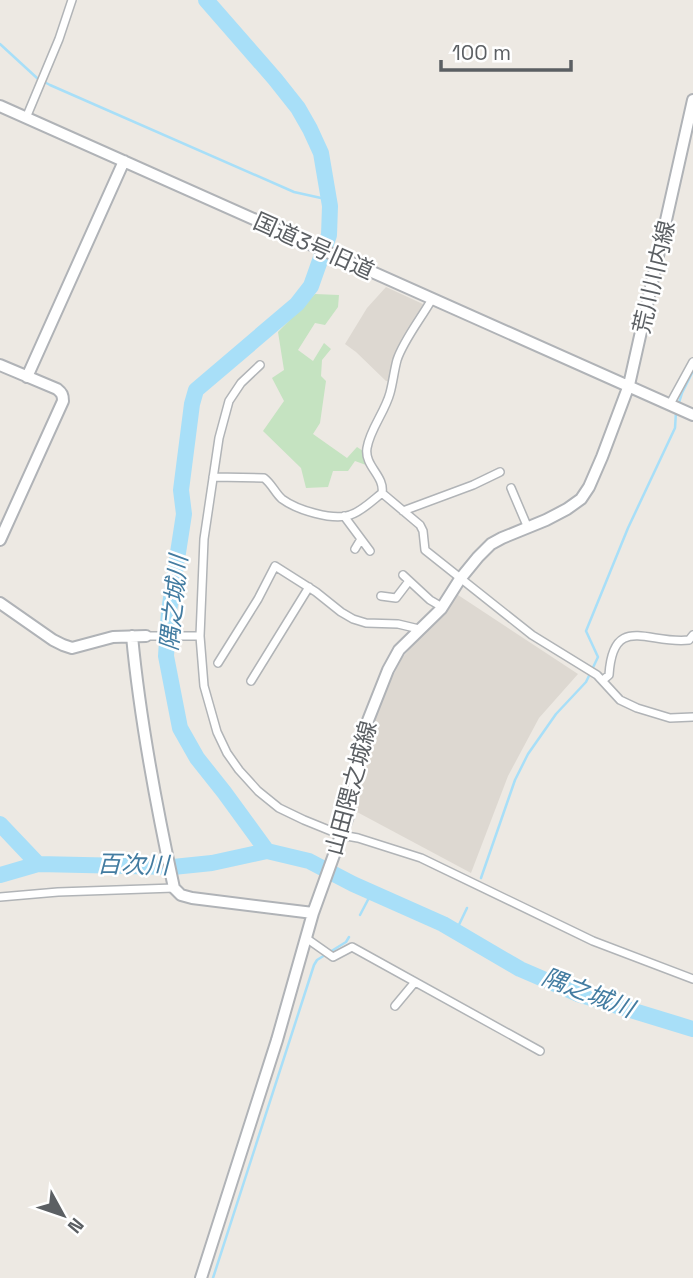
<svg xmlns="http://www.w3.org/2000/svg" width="693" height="1278" font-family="'Space Grotesk','Noto Sans JP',sans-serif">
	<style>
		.education { fill: #ddd8d1 }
		.green { fill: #c5e3c1 }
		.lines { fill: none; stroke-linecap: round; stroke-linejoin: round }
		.stream { stroke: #a8dff8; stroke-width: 2.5 }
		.river { stroke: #a8dff8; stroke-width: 16 }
		.street-casing { stroke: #b1b4b7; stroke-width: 10 }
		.secondary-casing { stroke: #b0b3b7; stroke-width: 14 }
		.street { stroke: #fff; stroke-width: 7 }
		.secondary { stroke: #fff; stroke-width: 10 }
		.labels { text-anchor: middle; stroke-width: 5; stroke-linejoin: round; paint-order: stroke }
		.street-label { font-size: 23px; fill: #5b5f63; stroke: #fff }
		.water-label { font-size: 24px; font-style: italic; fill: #437ca1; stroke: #fff }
	</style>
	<rect width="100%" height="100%" fill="#ede9e3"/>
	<path class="education" d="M 386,287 L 425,305 L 394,358 L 388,381 L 386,381 L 356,352 L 345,344 L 367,308 Z
		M 455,593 L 578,674 L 539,718 L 508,776 L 471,873 L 357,812 L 363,760 L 382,698 L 402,658 L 444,610 Z"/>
	<path class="green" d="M 315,294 L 339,295 L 338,307 L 325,325 L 315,323 L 298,350 L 313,361 L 324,343 L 331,349 L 322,360 L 321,376 L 326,381 L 320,423 L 313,434 L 347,458 L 357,447 L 363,451 L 363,459 L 366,465 L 355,461 L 348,471 L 333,471 L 328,487 L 306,488 L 301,468 L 263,431 L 284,401 L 272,378 L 284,370 L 278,332 Z"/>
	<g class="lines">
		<path class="stream" d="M 0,44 L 37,78 L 50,85 L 294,192 L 330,200
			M 678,406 L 682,393 L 693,371
			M 481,878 L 515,780 L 528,754 L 556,714 L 586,682 L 598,657 L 586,631 L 628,528 L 675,428 L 676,412
			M 360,915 L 372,892
			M 456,931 L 467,908
			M 213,1278 L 314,965 L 317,960 L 346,942 L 349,937"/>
		<path class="river" d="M 206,0 L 275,79 L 298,108 L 310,129 L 321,153 L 330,206 L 329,235 L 311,286 L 297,304 L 196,390 L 192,404 L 181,490 L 184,514 L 169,611 L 166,656 L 180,728 L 197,758 L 224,792 L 267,851 L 309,861 L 353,884 L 443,924 L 520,969 L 578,994 L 693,1029
			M 0,824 L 38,864
			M 0,875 L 38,864 L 173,867 L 212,863 L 267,851"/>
		<g class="street-casing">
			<path id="street" d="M 26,118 L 59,39 L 72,0
				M 432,299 C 422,317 403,341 397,360 C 394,371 393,382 390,393 C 385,412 370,429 367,448 C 364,466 385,476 382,493 L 420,525 L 423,531 L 425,550 L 532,635 L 597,675 L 620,700 L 637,708 L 670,718 L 693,717
				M 670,404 L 693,362
				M 213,477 L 264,478 C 272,484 275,493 282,499 C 297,510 333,521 350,515 C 361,512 373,500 382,493
				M 511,488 L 528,528
				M 403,511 L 473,485 L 500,472
				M 344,516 L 370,551
				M 355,549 L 361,539
				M 403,575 L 430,600 L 442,607
				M 381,596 L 396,598 L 409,581
				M 146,636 L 200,636 L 204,686 L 217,732 L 227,753 L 239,770 L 258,791 L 279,808 L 304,820 L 341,835 L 358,838 L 421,858 L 593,941 L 693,979
				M 200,636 L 204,539 L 219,438 L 229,401 L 241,383 L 260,365
				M 218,663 L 258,599 L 275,566 L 316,592 L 341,612 L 353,619 L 366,623 L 398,624 L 419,629
				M 603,680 L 609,675 C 613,612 649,645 689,640 L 693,635
				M 251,681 L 309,587
				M 0,897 L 58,892 L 174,888
				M 306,938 L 333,957 L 352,947 L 540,1051
				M 395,1006 L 415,982"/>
		</g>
		<g class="secondary-casing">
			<path id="secondary" d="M 0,106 L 693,415
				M 0,365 L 57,389 C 62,393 63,395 63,401 L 0,540
				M 27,377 L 124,161
				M 0,603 L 53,640 L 63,645 L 72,648 L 113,637 L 146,636
				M 132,636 C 140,721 156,805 174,888 L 181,895 L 192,898 L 313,913
				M 201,1278 L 277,1040 L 313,913 L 348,816 L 367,723 L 388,670 L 399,650 L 441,609 L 460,579 L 478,557 L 491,544 L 502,538 L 546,520 L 567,509 L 581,499 L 589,487 L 602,457 L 629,385 L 693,100"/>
		</g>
		<use href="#street" class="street"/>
		<use href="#secondary" class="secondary"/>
	</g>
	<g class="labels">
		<g class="street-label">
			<text transform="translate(314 246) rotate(24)" y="8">国道3号旧道</text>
			<text transform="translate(654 277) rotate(-77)" y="8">荒川川内線</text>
			<text transform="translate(351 788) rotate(-75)" y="8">山田隈之城線</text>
		</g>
		<g class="water-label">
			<text transform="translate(174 603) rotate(-84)" y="8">隅之城川</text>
			<text transform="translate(133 865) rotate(1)" y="8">百次川</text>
			<text transform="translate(588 993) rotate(21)" y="8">隅之城川</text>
		</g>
	</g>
	<g transform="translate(63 1215) rotate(130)" stroke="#ffffff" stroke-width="5" paint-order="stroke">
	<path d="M0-5L12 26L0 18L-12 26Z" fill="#5b5f63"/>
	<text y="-10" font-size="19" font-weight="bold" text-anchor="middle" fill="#5b5f63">N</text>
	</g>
	<path d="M441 60v10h130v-10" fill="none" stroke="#5b5f63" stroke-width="3.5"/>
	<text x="452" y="60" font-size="21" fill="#5b5f63" stroke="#ffffff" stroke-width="5" paint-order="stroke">100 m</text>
</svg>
